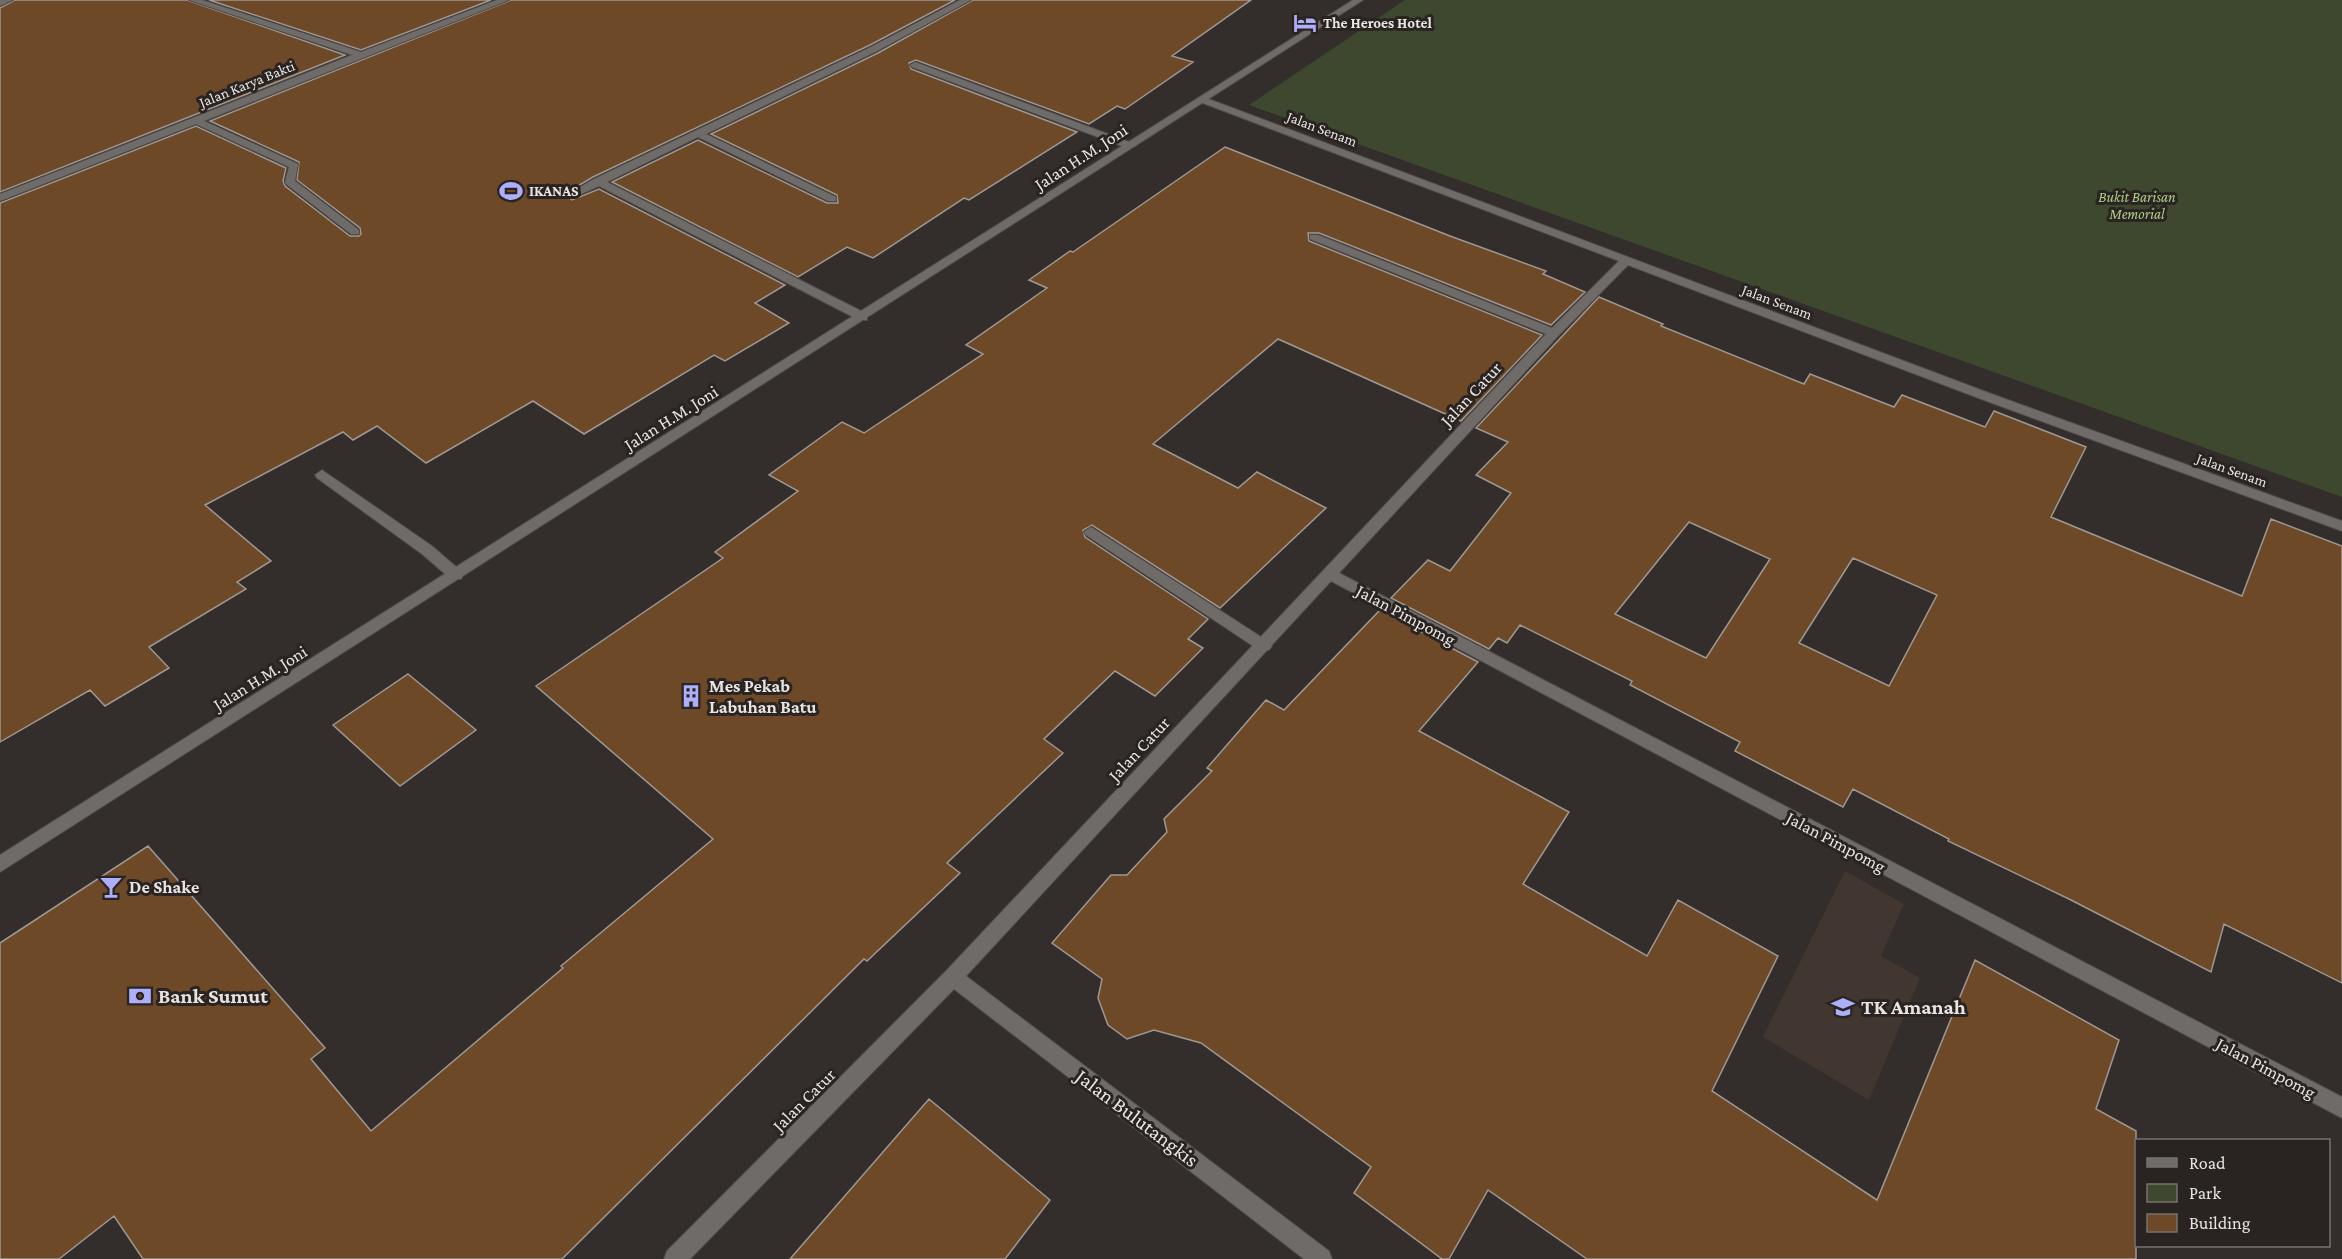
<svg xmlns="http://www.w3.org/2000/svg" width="2342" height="1259" font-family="'Crimson Pro',serif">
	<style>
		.built { fill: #413630 }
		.green { fill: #3d482f }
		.building { fill: #6d4927; stroke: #9e9894; stroke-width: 1.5; fill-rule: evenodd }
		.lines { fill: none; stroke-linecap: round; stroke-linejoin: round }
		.service-casing { stroke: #504b48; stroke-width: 2 }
		.minor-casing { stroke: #504b48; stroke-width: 2 }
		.tertiary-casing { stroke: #504b48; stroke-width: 2 }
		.service { fill: #6e6b69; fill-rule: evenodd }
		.minor { fill: #6e6b69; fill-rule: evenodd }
		.tertiary { fill: #6e6b69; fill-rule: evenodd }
		.labels { text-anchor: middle; stroke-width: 6; stroke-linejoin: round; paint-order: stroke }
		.far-poi-label { font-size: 15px; font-weight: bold; fill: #e8e4e2; stroke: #292421; text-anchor: start }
		.far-street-label { font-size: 15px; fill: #e8e4e2; stroke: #292421 }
		.far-park-label { font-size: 15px; font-style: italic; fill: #aecd87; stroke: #292421 }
		.street-label { font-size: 18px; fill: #e8e4e2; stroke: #292421 }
		.poi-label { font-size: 18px; font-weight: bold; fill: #e8e4e2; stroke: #292421; text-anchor: start }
		.near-poi-label { font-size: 21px; font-weight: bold; fill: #e8e4e2; stroke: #292421; text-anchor: start }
		.near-street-label { font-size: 21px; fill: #e8e4e2; stroke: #292421 }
	</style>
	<rect width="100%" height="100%" fill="#332e2b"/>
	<path class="built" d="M 1845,871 L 1904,904 L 1881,956 L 1920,978 L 1869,1100 L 1763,1037 Z"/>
	<path class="green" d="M 1405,0 L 2342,0 L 2342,497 L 1249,105 Z"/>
	<path class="building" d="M 15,0 L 187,0 L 345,55 L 0,192 L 0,8 Z
		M 209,0 L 491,0 L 361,50 Z
		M 511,0 L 955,0 L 870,45 L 593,177 L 564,194 L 572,200 L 599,189 L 785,285 L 755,303 L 789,323 L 725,361 L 714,355 L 584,434 L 533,401 L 426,463 L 377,426 L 353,440 L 343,432 L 205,505 L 271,561 L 237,582 L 246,589 L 149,647 L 169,668 L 105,706 L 90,690 L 0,742 L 0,203 L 196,126 L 286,168 L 283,181 L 285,186 L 350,236 L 359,236 L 361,234 L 360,228 L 297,180 L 299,162 L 210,121 Z
		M 973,0 L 1251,0 L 1172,56 L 1193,62 L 1125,109 L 1117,106 L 1089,124 L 916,60 L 909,63 L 911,69 L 1077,132 L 969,200 L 964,198 L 873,258 L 847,247 L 798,277 L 612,182 L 698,140 L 827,203 L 838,203 L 837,195 L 711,134 L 878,53 Z
		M 1225,147 L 1450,236 L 1546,271 L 1543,274 L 1585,292 L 1551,325 L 1319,233 L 1308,233 L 1309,241 L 1542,335 L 1461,421 L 1278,339 L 1153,444 L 1238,488 L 1257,472 L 1326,508 L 1220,608 L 1092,525 L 1083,530 L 1085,537 L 1208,619 L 1188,639 L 1203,648 L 1155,696 L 1115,671 L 1044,739 L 1063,753 L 947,863 L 960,873 L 867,961 L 864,959 L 562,1259 L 143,1259 L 114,1216 L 59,1259 L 0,1259 L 0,943 L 148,846 L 325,1048 L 311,1059 L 371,1131 L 563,968 L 561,966 L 713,839 L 536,686 L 723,558 L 715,552 L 798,491 L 769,475 L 842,422 L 864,433 L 983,354 L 966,345 L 1047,288 L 1029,280 L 1070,251 L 1073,252 Z
		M 1599,297 L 1663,324 L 1661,326 L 1804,384 L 1810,374 L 1894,407 L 1902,395 L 1985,427 L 1994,411 L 2086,447 L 2051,517 L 2242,596 L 2271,519 L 2342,546 L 2342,983 L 2224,924 L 2211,972 L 2071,900 L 1948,841 L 1949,839 L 1853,789 L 1843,807 L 1735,751 L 1740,742 L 1630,685 L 1632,681 L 1520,625 L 1507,643 L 1498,638 L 1489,649 L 1391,598 L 1428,560 L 1450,571 L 1511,493 L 1476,475 L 1508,442 L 1476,428 ZM 1689,522 L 1770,559 L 1706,658 L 1615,614 ZM 1853,558 L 1937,595 L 1889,686 L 1799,643 Z
		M 1380,610 L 1478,662 L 1419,731 L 1569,812 L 1523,884 L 1647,956 L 1678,900 L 1778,956 L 1712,1091 L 1877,1200 L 1975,960 L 2119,1040 L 2096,1109 L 2136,1131 L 2136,1259 L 1587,1259 L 1488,1190 L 1449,1259 L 1442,1259 L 1354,1193 L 1371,1167 L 1201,1043 L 1154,1030 L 1127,1039 L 1108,1025 L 1098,998 L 1102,979 L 1052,943 L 1111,875 L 1127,875 L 1167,832 L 1164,819 L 1212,771 L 1207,768 L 1266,700 L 1284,710 Z
		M 408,674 L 476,730 L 400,786 L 333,725 Z
		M 929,1099 L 1050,1200 L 1005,1259 L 790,1259 Z"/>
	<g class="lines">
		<g class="service-casing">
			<path id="service" d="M 915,62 L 1135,144 L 1136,146 L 1127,148 L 912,67 L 910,65 Z
				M 322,470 L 432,546 L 461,571 L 463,575 L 461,579 L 451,579 L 422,554 L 317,478 L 315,475 Z
				M 1091,527 L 1269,642 L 1272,646 L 1269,650 L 1259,650 L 1086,535 L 1084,532 Z"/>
		</g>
		<g class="minor-casing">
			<path id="minor" d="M 0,0 L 13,0 L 0,6 Z
				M 189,0 L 202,0 L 361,52 L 497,0 L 509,0 L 204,121 L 298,164 L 295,181 L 359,230 L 359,234 L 351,234 L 286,184 L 285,182 L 289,167 L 196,124 L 0,201 L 0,194 L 352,55 Z
				M 960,0 L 971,0 L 877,51 L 706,134 L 836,197 L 836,201 L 828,201 L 698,137 L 607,182 L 867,314 L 867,320 L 859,320 L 599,186 L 575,197 L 571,198 L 566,195 L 594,179 L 871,47 Z
				M 1200,98 L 1206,98 L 1989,393 L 2342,521 L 2342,531 L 1981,399 L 1628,265 L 1558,336 L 1339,573 L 2342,1097 L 2342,1118 L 1331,581 L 966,976 L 1329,1251 L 1332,1259 L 1304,1259 L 954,989 L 690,1259 L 664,1259 L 667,1251 L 946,971 L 1546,334 L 1310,239 L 1310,235 L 1318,235 L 1552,328 L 1619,261 L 1200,102 Z"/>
		</g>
		<g class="tertiary-casing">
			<path id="tertiary" d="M 1353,0 L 1363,0 L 0,872 L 0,855 Z"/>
		</g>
		<use href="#service" class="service"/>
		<use href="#minor" class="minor"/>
		<use href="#tertiary" class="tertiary"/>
	</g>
	<defs>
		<g id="hotel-bare" transform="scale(1.8)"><path d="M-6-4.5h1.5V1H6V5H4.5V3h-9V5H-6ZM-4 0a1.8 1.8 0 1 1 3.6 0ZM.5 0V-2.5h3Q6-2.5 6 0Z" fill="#adaffb" stroke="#292421" stroke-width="2.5" paint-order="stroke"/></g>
		<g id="stadium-bare" transform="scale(1.8)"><path d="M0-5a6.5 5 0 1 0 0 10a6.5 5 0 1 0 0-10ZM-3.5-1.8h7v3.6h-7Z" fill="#adaffb" stroke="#292421" stroke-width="2.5" paint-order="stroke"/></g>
		<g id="building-bare" transform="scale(1.8)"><path d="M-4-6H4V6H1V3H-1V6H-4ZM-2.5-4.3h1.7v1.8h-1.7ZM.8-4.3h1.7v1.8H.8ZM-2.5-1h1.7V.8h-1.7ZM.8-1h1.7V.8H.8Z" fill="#adaffb" stroke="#292421" stroke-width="2.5" paint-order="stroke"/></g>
		<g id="bar-bare" transform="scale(1.8)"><path d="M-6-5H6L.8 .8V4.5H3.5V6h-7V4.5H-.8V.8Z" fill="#adaffb" stroke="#292421" stroke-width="2.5" paint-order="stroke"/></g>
		<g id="bank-bare" transform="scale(1.8)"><path d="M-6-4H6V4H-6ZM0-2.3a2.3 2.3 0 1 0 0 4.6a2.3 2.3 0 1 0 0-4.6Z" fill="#adaffb" stroke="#292421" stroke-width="2.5" paint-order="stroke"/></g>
		<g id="school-bare" transform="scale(1.8)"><path d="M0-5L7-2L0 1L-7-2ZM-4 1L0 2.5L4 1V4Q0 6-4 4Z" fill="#adaffb" stroke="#292421" stroke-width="2.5" paint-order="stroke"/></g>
	</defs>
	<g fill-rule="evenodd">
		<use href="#hotel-bare" x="1305" y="23"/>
		<use href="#stadium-bare" x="511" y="191"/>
		<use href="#building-bare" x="691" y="696"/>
		<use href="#bar-bare" x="111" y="887"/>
		<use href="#bank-bare" x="140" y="996"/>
		<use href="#school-bare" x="1843" y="1007"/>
	</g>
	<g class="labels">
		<g class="far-poi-label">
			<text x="1323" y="28">The Heroes Hotel</text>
			<text x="529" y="196">IKANAS</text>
		</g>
		<g class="far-street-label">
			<text transform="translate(247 84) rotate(-22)" y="5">Jalan Karya Bakti</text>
			<text transform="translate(1322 129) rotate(21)" y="5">Jalan Senam</text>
			<text transform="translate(1777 302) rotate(21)" y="5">Jalan Senam</text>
			<text transform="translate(2232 470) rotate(20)" y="5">Jalan Senam</text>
		</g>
		<g class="far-park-label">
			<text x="2137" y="202">Bukit Barisan<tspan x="2137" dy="17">Memorial</tspan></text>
		</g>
		<g class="street-label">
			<text transform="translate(1081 157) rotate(-33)" y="6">Jalan H.M. Joni</text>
			<text transform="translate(1471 394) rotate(-47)" y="6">Jalan Catur</text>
			<text transform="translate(671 418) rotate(-32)" y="6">Jalan H.M. Joni</text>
			<text transform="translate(1406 615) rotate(28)" y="6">Jalan Pimpomg</text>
			<text transform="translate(260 678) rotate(-32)" y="6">Jalan H.M. Joni</text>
			<text transform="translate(1139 749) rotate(-47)" y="6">Jalan Catur</text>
			<text transform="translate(1836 842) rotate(28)" y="6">Jalan Pimpomg</text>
			<text transform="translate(2266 1068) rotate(28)" y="6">Jalan Pimpomg</text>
			<text transform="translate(804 1100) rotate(-45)" y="6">Jalan Catur</text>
		</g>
		<g class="poi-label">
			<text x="709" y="692">Mes Pekab<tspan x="709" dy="21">Labuhan Batu</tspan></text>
			<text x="129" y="893">De Shake</text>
		</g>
		<g class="near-poi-label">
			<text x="158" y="1003">Bank Sumut</text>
			<text x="1861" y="1014">TK Amanah</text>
		</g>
		<g class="near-street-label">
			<text transform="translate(1137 1118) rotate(37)" y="7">Jalan Bulutangkis</text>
		</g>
	</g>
	<rect x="2135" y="1139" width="195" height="108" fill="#292421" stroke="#75716e" stroke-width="1.5"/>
	<rect x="2147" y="1158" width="30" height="9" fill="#6e6b69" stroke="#75716e" stroke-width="1.5"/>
	<text x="2189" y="1169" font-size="18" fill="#e8e4e2">Road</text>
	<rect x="2147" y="1184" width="30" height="18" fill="#3d482f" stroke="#75716e" stroke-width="1.5"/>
	<text x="2189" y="1199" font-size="18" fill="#e8e4e2">Park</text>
	<rect x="2147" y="1214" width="30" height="18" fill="#6d4927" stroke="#75716e" stroke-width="1.5"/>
	<text x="2189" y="1229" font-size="18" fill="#e8e4e2">Building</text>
</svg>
